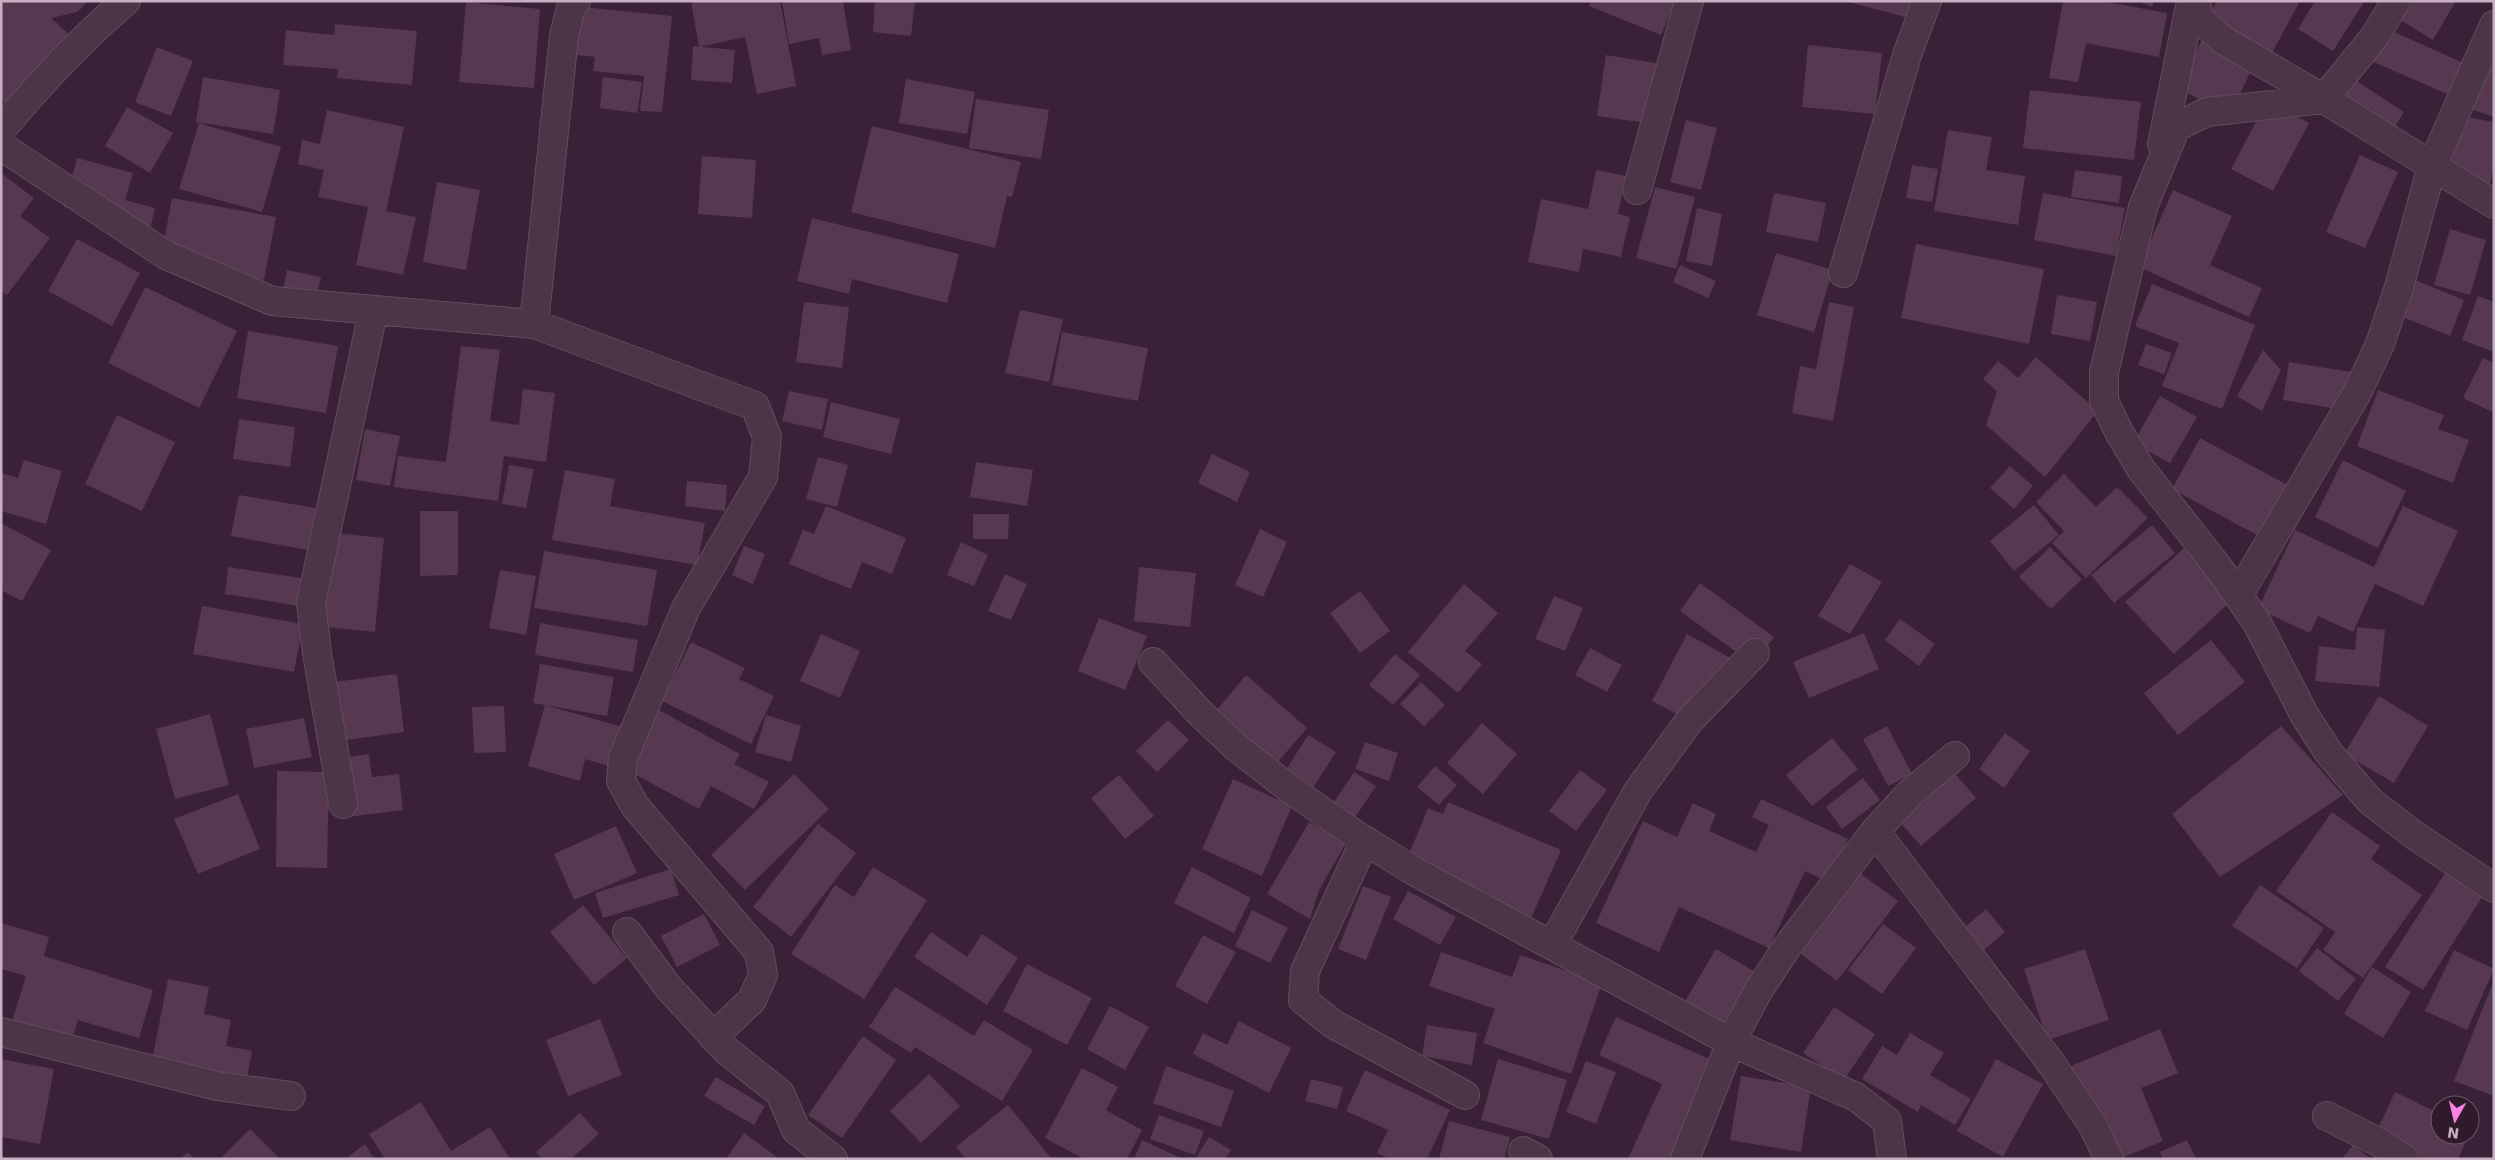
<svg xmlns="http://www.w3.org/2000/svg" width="2495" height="1160" font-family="'DejaVu Sans',sans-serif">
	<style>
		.building { fill: #573851 }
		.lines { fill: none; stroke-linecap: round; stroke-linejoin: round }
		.street-casing { stroke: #624d5f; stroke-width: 30 }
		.street { stroke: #4b3547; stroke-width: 28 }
	</style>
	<rect width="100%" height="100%" fill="#3a2137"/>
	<path class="building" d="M 1,1 L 88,1 L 77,12 L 51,18 L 73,38 L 6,103 L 1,101 Z
		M 691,1 L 780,1 L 796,86 L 757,94 L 745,37 L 699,47 Z
		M 782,1 L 843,1 L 851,50 L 822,55 L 819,38 L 789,44 Z
		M 875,1 L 915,1 L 911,36 L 873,32 Z
		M 1591,1 L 1675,1 L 1661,35 L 1589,6 Z
		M 1845,1 L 1918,1 L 1913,19 Z
		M 2063,1 L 2101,1 L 2167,13 L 2159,57 L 2086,43 L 2078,82 L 2049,78 Z
		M 2138,1 L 2154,1 L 2152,7 Z
		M 2217,1 L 2300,1 L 2267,62 L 2202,28 Z
		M 2315,1 L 2364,2 L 2333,51 L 2298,29 Z
		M 2398,1 L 2456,1 L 2433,40 L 2390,14 Z
		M 466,2 L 540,9 L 534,88 L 459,82 Z
		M 563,5 L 672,16 L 662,112 L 640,111 L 644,76 L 593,71 L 595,57 L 558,53 Z
		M 335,24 L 417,31 L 412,85 L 337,78 L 338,69 L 283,65 L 286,30 L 334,35 Z
		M 2383,27 L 2468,65 L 2454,97 L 2369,60 Z
		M 2203,38 L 2255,63 L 2230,114 L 2177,88 Z
		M 1808,45 L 1882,53 L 1875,114 L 1802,107 Z
		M 693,46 L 735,50 L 732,83 L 691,80 Z
		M 157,47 L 193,61 L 171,116 L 135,102 Z
		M 1606,55 L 1662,64 L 1654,124 L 1597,116 Z
		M 2474,56 L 2494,63 L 2494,117 L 2457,104 Z
		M 2344,73 L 2404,112 L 2385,143 L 2324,105 Z
		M 203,77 L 280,90 L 273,134 L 196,122 Z
		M 603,77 L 642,82 L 637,113 L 600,108 Z
		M 906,79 L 975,92 L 967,134 L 899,123 Z
		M 2030,90 L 2141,102 L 2134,160 L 2023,148 Z
		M 976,99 L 1049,110 L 1041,159 L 969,148 Z
		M 2267,101 L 2309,123 L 2273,191 L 2231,169 Z
		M 127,107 L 173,133 L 150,173 L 105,146 Z
		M 327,110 L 404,127 L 386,211 L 416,217 L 403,275 L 356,265 L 368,207 L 318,197 L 324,170 L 298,164 L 302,140 L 320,144 Z
		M 2456,115 L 2494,122 L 2494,164 L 2489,189 L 2443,179 Z
		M 1686,120 L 1717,128 L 1701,190 L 1670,182 Z
		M 199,123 L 281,147 L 262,212 L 179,189 Z
		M 872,126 L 1021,162 L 1012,197 L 1007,196 L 995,248 L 851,212 Z
		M 1948,130 L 1992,137 L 1986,170 L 2025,176 L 2018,225 L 1934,211 Z
		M 2360,155 L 2398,172 L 2365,248 L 2326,232 Z
		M 702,156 L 756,160 L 752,218 L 698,214 Z
		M 77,158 L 133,173 L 125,200 L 155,208 L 150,229 L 64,207 Z
		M 1912,165 L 1938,169 L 1932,202 L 1906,198 Z
		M 1596,170 L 1626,176 L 1618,214 L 1630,217 L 1621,257 L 1583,249 L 1579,272 L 1528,262 L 1541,199 L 1588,209 Z
		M 2075,170 L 2122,176 L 2119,203 L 2071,197 Z
		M 1,173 L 34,198 L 20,216 L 50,238 L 7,295 L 1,291 Z
		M 437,182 L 480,190 L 466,270 L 423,262 Z
		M 1655,187 L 1695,197 L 1676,269 L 1636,258 Z
		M 2173,190 L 2232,216 L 2210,265 L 2262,288 L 2249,317 L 2139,267 Z
		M 1774,193 L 1826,203 L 1818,242 L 1766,232 Z
		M 2043,193 L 2125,208 L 2116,256 L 2034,240 Z
		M 172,198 L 276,217 L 264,280 L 160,262 Z
		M 1697,208 L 1722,214 L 1712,266 L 1686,261 Z
		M 812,218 L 959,254 L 947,303 L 852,279 L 849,294 L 797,281 Z
		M 2450,229 L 2486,240 L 2470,295 L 2434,285 Z
		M 77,239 L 140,273 L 112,326 L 48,291 Z
		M 1916,244 L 2044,269 L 2029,344 L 1901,318 Z
		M 1776,253 L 1833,270 L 1814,332 L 1757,315 Z
		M 1680,265 L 1716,281 L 1708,298 L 1673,282 Z
		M 287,270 L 321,277 L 316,300 L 282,294 Z
		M 2405,276 L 2464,300 L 2450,336 L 2390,312 Z
		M 2152,284 L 2255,325 L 2222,409 L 2162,386 L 2179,343 L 2135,326 Z
		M 145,287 L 237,331 L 199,408 L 108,363 Z
		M 2057,295 L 2097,302 L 2090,341 L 2051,334 Z
		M 2478,296 L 2494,302 L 2494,352 L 2462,340 Z
		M 804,302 L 849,307 L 842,368 L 796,362 Z
		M 1829,302 L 1854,307 L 1833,421 L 1792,413 L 1800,366 L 1816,369 Z
		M 1020,310 L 1063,319 L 1049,382 L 1005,373 Z
		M 248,331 L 338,346 L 326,413 L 237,398 Z
		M 1062,332 L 1148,348 L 1138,401 L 1052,385 Z
		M 2146,344 L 2172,353 L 2164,374 L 2138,365 Z
		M 461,346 L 500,350 L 490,421 L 519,425 L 523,389 L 555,393 L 546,462 L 504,456 L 498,501 L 394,487 L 398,456 L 446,462 Z
		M 2263,350 L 2281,370 L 2262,411 L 2237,396 Z
		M 2036,357 L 2098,411 L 2045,477 L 1986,425 L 1997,391 L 1983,379 L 1998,361 L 2018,378 Z
		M 2483,358 L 2494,363 L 2494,413 L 2463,398 Z
		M 2289,362 L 2364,374 L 2358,412 L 2283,400 Z
		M 2378,390 L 2444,415 L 2438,429 L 2469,440 L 2453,483 L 2357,446 Z
		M 789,391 L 828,399 L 822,430 L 782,421 Z
		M 2160,396 L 2197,417 L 2170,463 L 2133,443 Z
		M 831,402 L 900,419 L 891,454 L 823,437 Z
		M 117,415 L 175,442 L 142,511 L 85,484 Z
		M 239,419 L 295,427 L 290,467 L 233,459 Z
		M 365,429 L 400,436 L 390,486 L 356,480 Z
		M 2200,438 L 2295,489 L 2266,540 L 2172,489 Z
		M 1212,454 L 1250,472 L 1237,502 L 1198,483 Z
		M 818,457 L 848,465 L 837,507 L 806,499 Z
		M 24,460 L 62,471 L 46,524 L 1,511 L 1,473 L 18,478 Z
		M 2343,460 L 2406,491 L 2378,548 L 2315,517 Z
		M 976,462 L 1033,470 L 1027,506 L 970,497 Z
		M 509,465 L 534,469 L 526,508 L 502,504 Z
		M 2010,466 L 2033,486 L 2014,509 L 1990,488 Z
		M 565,470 L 615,479 L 610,506 L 705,523 L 697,565 L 552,540 Z
		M 2064,474 L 2096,507 L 2117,487 L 2148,518 L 2086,578 L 2052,543 L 2064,531 L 2036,502 Z
		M 687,481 L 727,485 L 725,511 L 685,506 Z
		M 239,495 L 327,510 L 319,552 L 231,536 Z
		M 2034,505 L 2059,535 L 2014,571 L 1990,541 Z
		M 826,506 L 906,538 L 892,574 L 862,562 L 851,589 L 789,564 L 803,530 L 814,534 Z
		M 2403,506 L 2458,531 L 2423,606 L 2375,584 L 2353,632 L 2318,616 L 2310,633 L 2258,609 L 2295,530 L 2374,567 Z
		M 420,511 L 458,511 L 458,575 L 420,576 Z
		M 973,514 L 1009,514 L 1008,539 L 973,539 Z
		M 1,523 L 51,550 L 22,601 L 1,590 Z
		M 2152,525 L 2175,553 L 2114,603 L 2091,575 Z
		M 1260,529 L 1287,542 L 1263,597 L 1235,585 Z
		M 325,532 L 384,538 L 375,632 L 316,626 Z
		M 961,542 L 988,555 L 974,586 L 947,575 Z
		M 744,546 L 765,554 L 753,584 L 732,575 Z
		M 2050,547 L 2082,579 L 2051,609 L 2019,577 Z
		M 2184,548 L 2232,600 L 2174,654 L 2125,602 Z
		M 544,551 L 657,570 L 647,626 L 534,608 Z
		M 1850,564 L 1882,582 L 1850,634 L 1818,616 Z
		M 228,567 L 308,579 L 304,607 L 225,594 Z
		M 1139,567 L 1196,573 L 1190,627 L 1134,621 Z
		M 500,570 L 536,576 L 526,635 L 489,628 Z
		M 1005,574 L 1027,584 L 1011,620 L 988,611 Z
		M 1700,583 L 1774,637 L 1754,665 L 1680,611 Z
		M 1464,584 L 1498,613 L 1465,651 L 1482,664 L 1458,693 L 1408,652 Z
		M 1360,591 L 1390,631 L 1360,653 L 1330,613 Z
		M 1554,596 L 1583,608 L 1565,651 L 1535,639 Z
		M 202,606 L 303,624 L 294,672 L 193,654 Z
		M 1099,618 L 1147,636 L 1125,690 L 1078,671 Z
		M 1900,619 L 1935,644 L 1919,666 L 1885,640 Z
		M 540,623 L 638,640 L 633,672 L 535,655 Z
		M 2357,627 L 2385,630 L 2379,687 L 2315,681 L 2319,646 L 2355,650 Z
		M 1864,633 L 1879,669 L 1809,698 L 1793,662 Z
		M 821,634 L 860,651 L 840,698 L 800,681 Z
		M 1687,634 L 1738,662 L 1688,720 L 1652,701 Z
		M 2211,640 L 2245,682 L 2178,735 L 2144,693 Z
		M 691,642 L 745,668 L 739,679 L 774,696 L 751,744 L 662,701 Z
		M 1590,648 L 1622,665 L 1607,692 L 1575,675 Z
		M 1395,654 L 1420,675 L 1393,705 L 1369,685 Z
		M 540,664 L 614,677 L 607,716 L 533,703 Z
		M 397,674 L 404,732 L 325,743 L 318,684 Z
		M 1246,675 L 1307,728 L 1277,763 L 1216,711 Z
		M 1421,682 L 1445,705 L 1424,726 L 1400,704 Z
		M 2379,696 L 2428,726 L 2394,783 L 2344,754 Z
		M 545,705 L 626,728 L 615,768 L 585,759 L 580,781 L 528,766 Z
		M 504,706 L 506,752 L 474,753 L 472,707 Z
		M 659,710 L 740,754 L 734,764 L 769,782 L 754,809 L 711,786 L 699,809 L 627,770 Z
		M 210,714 L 229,785 L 175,799 L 156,729 Z
		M 766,715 L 801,726 L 791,762 L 755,752 Z
		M 304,718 L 312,757 L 254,768 L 246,729 Z
		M 1168,720 L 1189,740 L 1157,772 L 1136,751 Z
		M 1482,723 L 1517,754 L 1483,794 L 1447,763 Z
		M 1887,726 L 1912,774 L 1888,786 L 1863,739 Z
		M 2281,726 L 2343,795 L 2220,877 L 2172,814 Z
		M 2005,733 L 2030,751 L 2004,788 L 1979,769 Z
		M 1308,735 L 1336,752 L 1309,794 L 1282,776 Z
		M 1832,738 L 1858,769 L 1812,806 L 1786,775 Z
		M 1365,742 L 1398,753 L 1389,781 L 1355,769 Z
		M 369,754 L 372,777 L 399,774 L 403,810 L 340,818 L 332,759 Z
		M 1435,766 L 1457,785 L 1439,805 L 1417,787 Z
		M 1580,770 L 1607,790 L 1576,831 L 1549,811 Z
		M 1952,770 L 1976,798 L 1921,846 L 1896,818 Z
		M 277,771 L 329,772 L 327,868 L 276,867 Z
		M 1354,772 L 1376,786 L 1354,819 L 1332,805 Z
		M 794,774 L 829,809 L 745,890 L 711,855 Z
		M 1119,775 L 1154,816 L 1125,839 L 1091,798 Z
		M 1863,778 L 1880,800 L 1842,829 L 1826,807 Z
		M 1233,779 L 1292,806 L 1262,876 L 1202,849 Z
		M 238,794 L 260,849 L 198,874 L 174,819 Z
		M 1761,799 L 1848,839 L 1828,882 L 1805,871 L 1769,948 L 1679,907 L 1659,952 L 1596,923 L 1643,821 L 1677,837 L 1693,803 L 1716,814 L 1709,831 L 1756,852 L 1769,825 L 1752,817 Z
		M 1448,802 L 1561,850 L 1529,923 L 1488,905 L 1492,895 L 1407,859 L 1428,808 L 1443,814 Z
		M 2332,812 L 2380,846 L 2371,859 L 2422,895 L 2363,978 L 2323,950 L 2335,932 L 2276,891 Z
		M 1309,822 L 1346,843 L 1319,890 L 1310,919 L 1267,894 Z
		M 818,824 L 856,853 L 791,937 L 753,907 Z
		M 616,826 L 637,873 L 574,900 L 554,854 Z
		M 873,867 L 927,900 L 864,999 L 791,954 L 835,885 L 854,897 Z
		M 1192,867 L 1251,898 L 1234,933 L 1174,903 Z
		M 2449,867 L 2486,891 L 2423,990 L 2385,967 Z
		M 671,869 L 679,895 L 603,918 L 595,893 Z
		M 1857,871 L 1898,901 L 1837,981 L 1797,951 Z
		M 2260,885 L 2324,928 L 2297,968 L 2232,926 Z
		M 1363,886 L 1391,897 L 1366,960 L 1338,949 Z
		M 1408,891 L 1456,917 L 1440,945 L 1393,919 Z
		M 583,905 L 627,958 L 594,985 L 550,932 Z
		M 1986,909 L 2005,932 L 1977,956 L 1958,933 Z
		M 1252,910 L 1288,928 L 1270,963 L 1235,946 Z
		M 704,914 L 720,945 L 677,967 L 661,936 Z
		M 1,923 L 49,937 L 44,956 L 153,990 L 139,1038 L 78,1020 L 70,1045 L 10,1028 L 26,976 L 1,969 Z
		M 1883,924 L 1916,948 L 1882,994 L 1848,970 Z
		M 931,932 L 967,957 L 982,934 L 1018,958 L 987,1005 L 914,957 Z
		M 1203,935 L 1236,952 L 1207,1004 L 1175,986 Z
		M 2317,948 L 2356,979 L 2338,1001 L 2299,971 Z
		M 1716,949 L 1759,974 L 1722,1036 L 1679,1011 Z
		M 2085,949 L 2109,1020 L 2047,1040 L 2024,969 Z
		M 2454,950 L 2494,969 L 2467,1030 L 2425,1011 Z
		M 1441,952 L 1512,977 L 1520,955 L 1602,983 L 1571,1074 L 1483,1043 L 1495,1009 L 1429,986 Z
		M 1027,964 L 1092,998 L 1067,1045 L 1003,1011 Z
		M 2372,967 L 2411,992 L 2383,1038 L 2344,1014 Z
		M 168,979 L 209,987 L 204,1014 L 231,1020 L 226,1046 L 252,1051 L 247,1079 L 152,1060 Z
		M 2494,980 L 2494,1096 L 2454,1081 Z
		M 895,987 L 974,1036 L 984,1020 L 1033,1050 L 1002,1101 L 915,1047 L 911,1053 L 869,1027 Z
		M 1110,1006 L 1149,1027 L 1125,1070 L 1087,1049 Z
		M 1834,1007 L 1875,1034 L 1844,1080 L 1803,1053 Z
		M 1616,1017 L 1718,1063 L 1675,1159 L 1628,1159 L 1662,1084 L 1599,1055 Z
		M 600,1019 L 622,1075 L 568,1096 L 546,1040 Z
		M 1239,1021 L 1291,1048 L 1269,1093 L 1193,1054 L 1203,1033 L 1227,1045 Z
		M 1427,1025 L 1477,1033 L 1472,1065 L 1422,1056 Z
		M 2160,1029 L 2178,1073 L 2141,1088 L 2163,1141 L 2119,1159 L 2059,1071 Z
		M 1910,1033 L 1944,1053 L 1930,1075 L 1971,1099 L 1955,1125 L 1921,1105 L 1918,1112 L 1862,1079 L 1882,1046 L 1897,1055 Z
		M 863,1036 L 896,1060 L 842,1138 L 808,1115 Z
		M 1,1059 L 54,1069 L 40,1144 L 1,1137 Z
		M 1498,1059 L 1567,1080 L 1549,1139 L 1481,1120 Z
		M 1996,1059 L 2043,1084 L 2003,1157 L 1957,1131 Z
		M 1586,1061 L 1616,1072 L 1596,1124 L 1566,1112 Z
		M 1166,1066 L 1234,1091 L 1221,1127 L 1153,1103 Z
		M 1082,1068 L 1118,1087 L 1106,1110 L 1142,1130 L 1127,1159 L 1084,1159 L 1045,1138 Z
		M 1365,1070 L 1450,1110 L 1427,1159 L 1390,1159 L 1377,1153 L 1388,1130 L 1346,1111 Z
		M 929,1074 L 960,1106 L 921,1143 L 890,1111 Z
		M 1741,1076 L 1811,1087 L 1801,1152 L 1730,1140 Z
		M 716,1077 L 765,1106 L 754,1125 L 704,1096 Z
		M 1311,1079 L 1343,1087 L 1337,1109 L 1305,1101 Z
		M 2395,1092 L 2440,1114 L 2440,1135 L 2469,1135 L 2458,1159 L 2402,1159 L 2371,1144 Z
		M 421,1102 L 451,1151 L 490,1127 L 510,1159 L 385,1159 L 369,1134 Z
		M 1008,1105 L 1052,1159 L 966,1159 L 956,1147 Z
		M 580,1113 L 599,1134 L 571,1159 L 542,1159 L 536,1152 Z
		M 1159,1115 L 1204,1131 L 1195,1155 L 1150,1139 Z
		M 1449,1121 L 1510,1137 L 1504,1159 L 1439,1159 Z
		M 250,1129 L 280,1159 L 220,1159 Z
		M 744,1133 L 777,1157 L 775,1159 L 726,1159 Z
		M 1209,1137 L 1231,1150 L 1225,1159 L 1195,1159 Z
		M 1142,1140 L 1183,1159 L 1134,1159 Z
		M 2187,1140 L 2196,1159 L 2163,1159 L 2160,1152 Z
		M 365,1144 L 374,1159 L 345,1159 Z
		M 2353,1145 L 2371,1159 L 2342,1159 Z
		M 188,1152 L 194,1159 L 180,1159 Z"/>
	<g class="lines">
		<g class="street-casing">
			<path id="street" d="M 2196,1 L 2199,19 L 2223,40 L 2324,99 L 2494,204
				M 2396,1 L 2375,36 L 2324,99 L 2207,112 L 2176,127 L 2143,207 L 2104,372 L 2104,401 L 2119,432 L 2141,469 L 2218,567 L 2256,621 L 2305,716 L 2329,753 L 2370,801 L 2414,835 L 2494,888
				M 1,130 C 40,83 80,40 126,1
				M 2162,144 L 2191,1
				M 1,146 L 166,255 L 272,301 L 534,324 L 755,406 L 767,437 L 763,477 L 686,608 L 623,758 L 621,781 L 635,806 L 759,952 L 763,975 L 752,1000 L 713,1037
				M 1637,190 L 1689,1
				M 1843,273 L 1907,55 L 1927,1
				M 534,324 L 564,36 L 571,7 L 576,1
				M 2238,596 L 2357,393 L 2380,344 L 2399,287 L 2432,166 L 2494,25
				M 1153,662 L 1200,713 L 1237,748 L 1290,789 L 1356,835 L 1414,871 L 1731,1042 L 1856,1097 L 1887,1121 L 1892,1159
				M 343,804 L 317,653 L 311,603 L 373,312
				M 1875,831 L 2051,1063 L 2093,1126 L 2109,1159
				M 1365,840 L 1305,971 L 1303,1000 L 1333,1024 L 1465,1095
				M 627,932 L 668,987 L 727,1051 L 780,1093 L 796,1130 L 833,1159
				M 1552,945 L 1638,791 L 1690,720 L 1755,653
				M 1,1032 L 217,1086 L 291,1096
				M 2327,1116 L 2380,1143 L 2404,1159
				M 1523,1151 L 1538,1159
				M 1685,1159 L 1731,1042 L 1758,991 L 1787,947 L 1875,831 L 1911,792 L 1955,756"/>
		</g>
		<use href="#street" class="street"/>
	</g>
	<rect width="2495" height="1160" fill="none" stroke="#c7b0c2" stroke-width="5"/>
	<g transform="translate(2455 1120) rotate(188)"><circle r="24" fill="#2f1a2c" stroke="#6c5668"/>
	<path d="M0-4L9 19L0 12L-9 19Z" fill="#fa82e3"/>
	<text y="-8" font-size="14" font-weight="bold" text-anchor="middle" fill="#c7b0c2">N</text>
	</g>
</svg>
